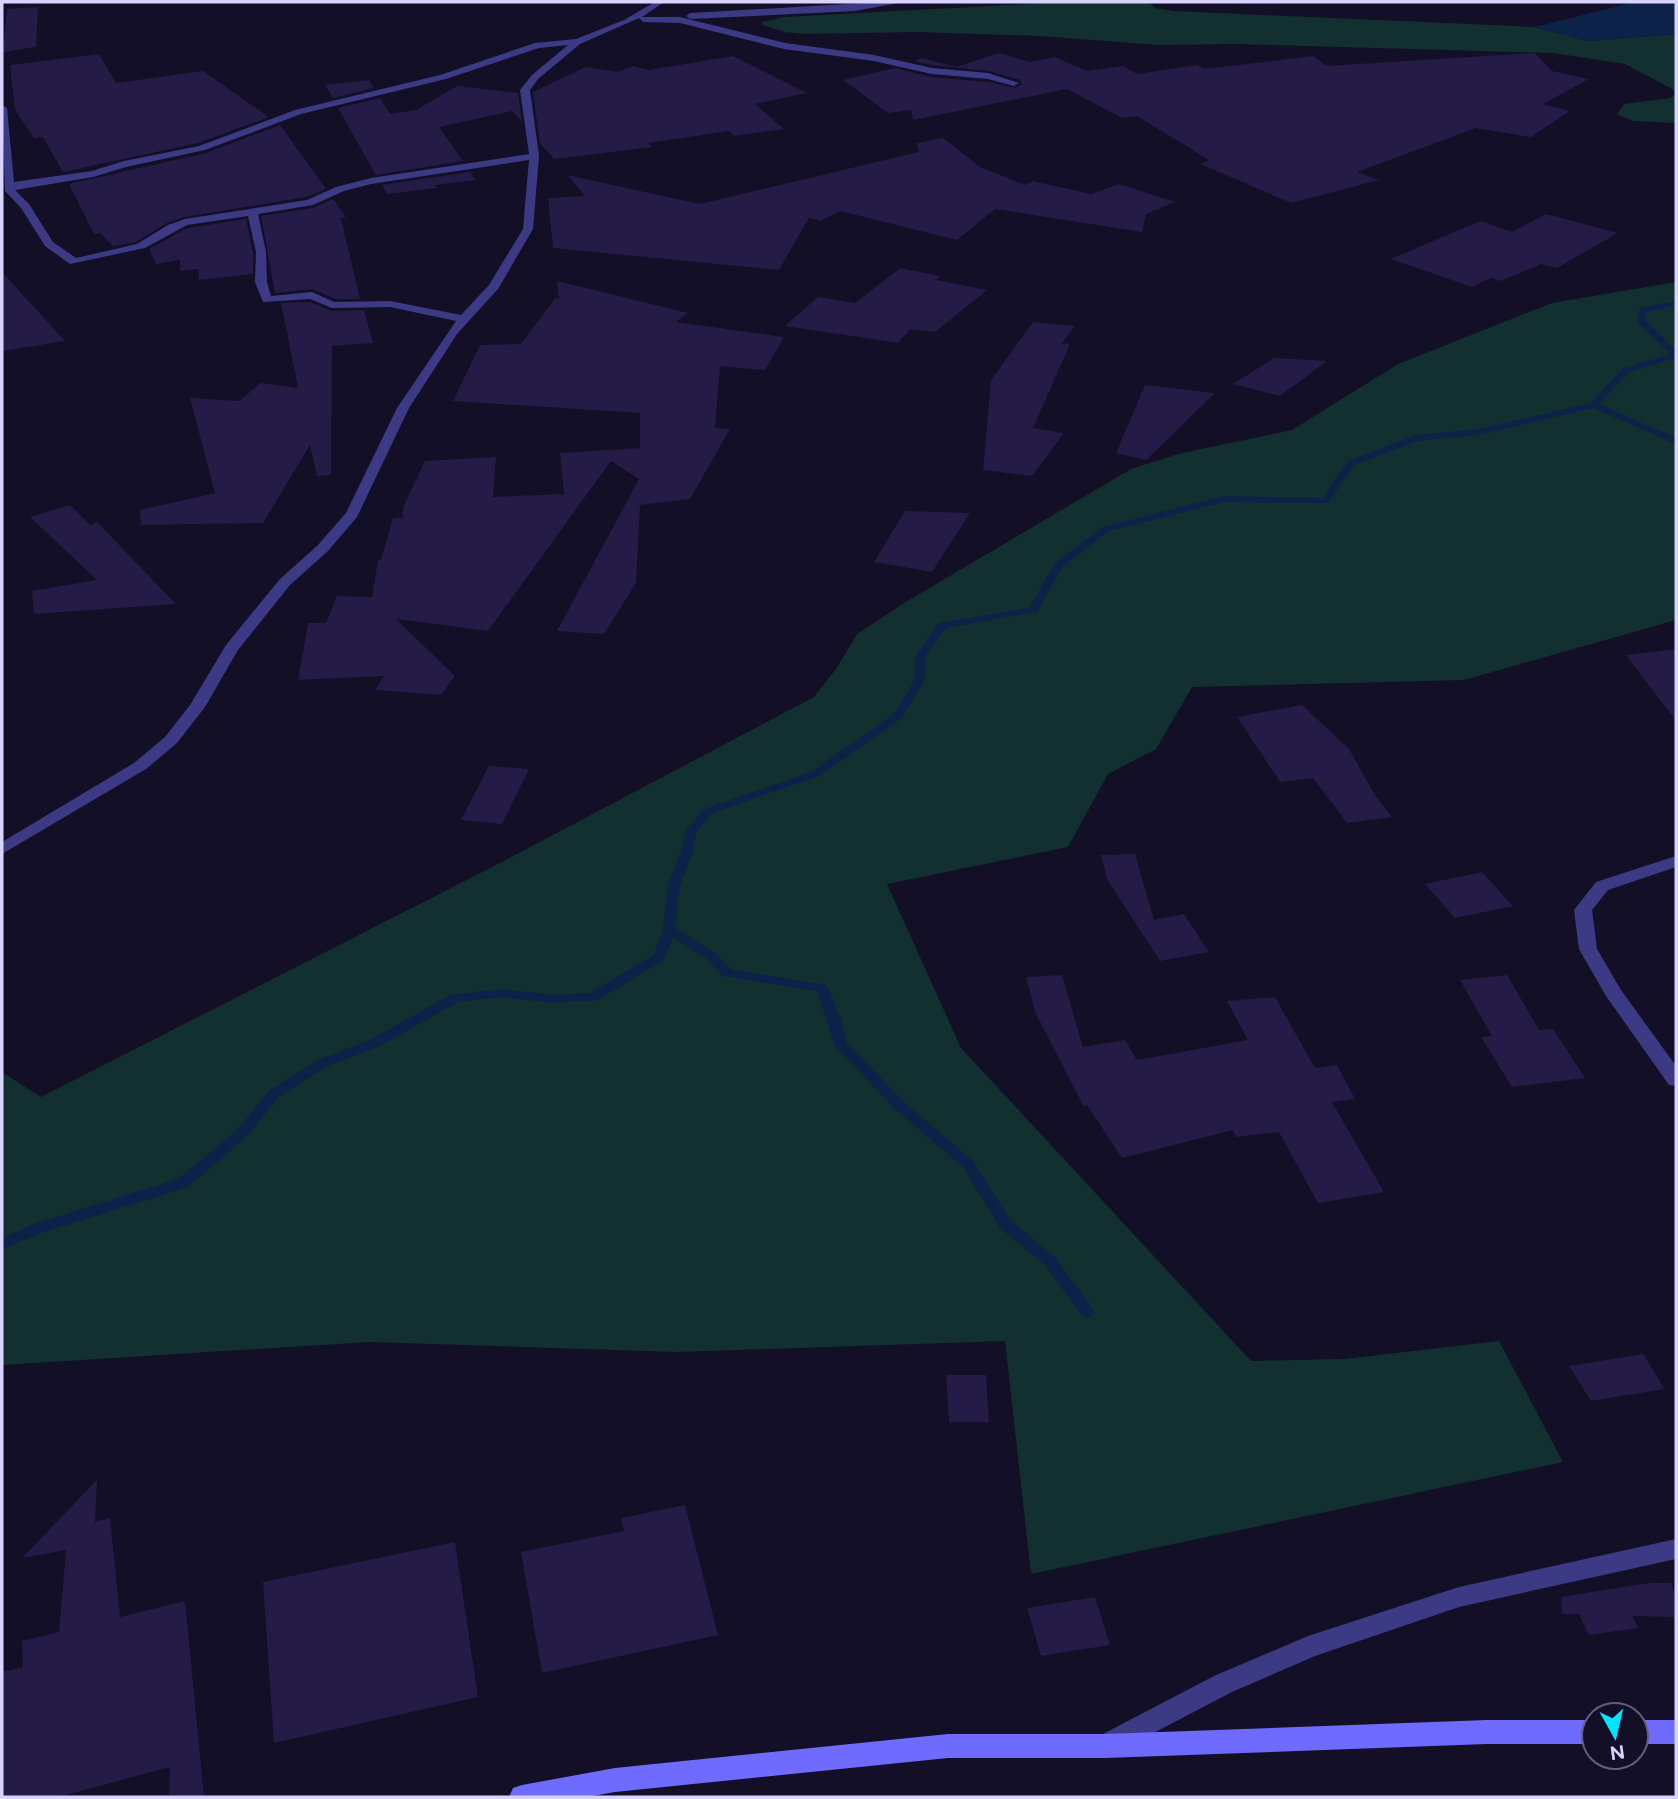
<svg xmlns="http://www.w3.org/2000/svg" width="1678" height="1799" font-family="Figtree,sans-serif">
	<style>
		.green { fill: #12302f }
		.water { fill: #0c2248 }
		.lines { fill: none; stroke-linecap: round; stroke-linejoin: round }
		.stream { fill: #0c2248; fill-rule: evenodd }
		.building { fill: #241b47 }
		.minor { fill: #3d3a85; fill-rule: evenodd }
		.secondary { fill: #6f6bff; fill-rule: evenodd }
	</style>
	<rect width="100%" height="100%" fill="#130f26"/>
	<path class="green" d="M 1065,2 L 1149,2 L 1155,8 L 1173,11 L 1535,27 L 1588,41 L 1676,34 L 1676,91 L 1625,64 L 1553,53 L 1237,44 L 1158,45 L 1039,36 L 916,32 L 805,34 L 785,32 L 763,25 L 762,22 L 784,17 Z
		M 1676,93 L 1676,123 L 1633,121 L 1617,114 L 1624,104 L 1671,98 Z
		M 1676,282 L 1676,620 L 1464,680 L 1192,687 L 1156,749 L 1108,774 L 1068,847 L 887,884 L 961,1048 L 1251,1361 L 1344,1359 L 1499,1341 L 1563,1462 L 1031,1574 L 1005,1341 L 678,1352 L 369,1342 L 2,1365 L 2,1072 L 41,1097 L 500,863 L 814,697 L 836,669 L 857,634 L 909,600 L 1131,469 L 1178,454 L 1292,430 L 1398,364 L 1552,303 Z"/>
	<path class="water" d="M 1634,2 L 1676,2 L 1676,34 L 1588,41 L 1535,27 Z"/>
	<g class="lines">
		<path class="stream" d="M 1676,301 L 1676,305 L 1647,312 L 1645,320 L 1676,350 L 1676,358 L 1629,372 L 1599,404 L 1676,438 L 1676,444 L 1593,408 L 1479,435 L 1417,441 L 1354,465 L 1328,503 L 1224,502 L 1109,531 L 1062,567 L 1037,612 L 946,628 L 926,655 L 924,681 L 902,718 L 819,776 L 712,813 L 696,833 L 693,851 L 680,885 L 675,928 L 715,953 L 732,970 L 827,985 L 842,1021 L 846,1042 L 906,1104 L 973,1161 L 1010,1220 L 1055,1257 L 1092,1308 L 1095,1312 L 1092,1316 L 1087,1318 L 1082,1316 L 1045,1265 L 1000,1228 L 963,1167 L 896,1110 L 835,1046 L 817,991 L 723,976 L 707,959 L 673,937 L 664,960 L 598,1000 L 553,1003 L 502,997 L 458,1002 L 380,1046 L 328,1066 L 280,1096 L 246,1137 L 188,1187 L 41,1233 L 2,1249 L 2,1238 L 31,1225 L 178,1179 L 236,1131 L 270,1090 L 318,1060 L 370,1040 L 450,995 L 502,989 L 553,995 L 590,993 L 654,955 L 663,929 L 668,885 L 681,851 L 686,830 L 704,809 L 811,772 L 894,714 L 914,681 L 916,655 L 939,623 L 1029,608 L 1055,563 L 1103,527 L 1224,496 L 1322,498 L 1348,461 L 1416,435 L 1479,429 L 1591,403 L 1623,368 L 1671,354 L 1637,321 L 1640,308 Z"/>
	</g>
	<path class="building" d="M 38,7 L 36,47 L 3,52 L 7,9 Z
		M 999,53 L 1030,62 L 1055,57 L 1087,71 L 1123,66 L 1137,74 L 1197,65 L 1205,69 L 1314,56 L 1326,66 L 1535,53 L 1552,71 L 1589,79 L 1543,104 L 1570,111 L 1531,137 L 1476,128 L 1357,172 L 1379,180 L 1291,203 L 1200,164 L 1209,160 L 1137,116 L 1122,118 L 1067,89 L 913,120 L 911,110 L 888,113 L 843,80 L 895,68 L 931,77 L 988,82 L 1015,88 L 1022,84 L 1020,80 L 989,71 L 932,65 L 914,61 L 922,58 L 956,67 Z
		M 99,54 L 116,83 L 203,71 L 269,117 L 198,143 L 63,172 L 43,137 L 34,138 L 15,110 L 10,65 Z
		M 733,56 L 807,93 L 755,104 L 784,129 L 734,136 L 729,131 L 648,143 L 653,147 L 554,159 L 540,143 L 533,92 L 586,67 L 617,72 L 633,66 L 649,70 Z
		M 369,80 L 374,88 L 333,98 L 325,85 Z
		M 457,86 L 518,93 L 522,122 L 512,111 L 439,127 L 463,161 L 376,175 L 338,108 L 380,98 L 390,114 L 416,110 Z
		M 280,125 L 326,189 L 306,197 L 184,217 L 167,223 L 136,242 L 113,246 L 100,233 L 94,234 L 69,184 L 206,153 Z
		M 943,138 L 980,167 L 1025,185 L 1033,181 L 1091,194 L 1119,184 L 1175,202 L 1146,214 L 1142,232 L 995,209 L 957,240 L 840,211 L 821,221 L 809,218 L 779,270 L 553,248 L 548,198 L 585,196 L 567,175 L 700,204 L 919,152 L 917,143 Z
		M 470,172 L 476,180 L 435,185 L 437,188 L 387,194 L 382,185 Z
		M 333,199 L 346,217 L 341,218 L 360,299 L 335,299 L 312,289 L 275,293 L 261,216 L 313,208 Z
		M 1546,214 L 1618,233 L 1557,268 L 1541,264 L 1501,281 L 1491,278 L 1472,287 L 1391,259 L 1480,221 L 1512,232 Z
		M 246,219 L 253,252 L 253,274 L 199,280 L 198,269 L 180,271 L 180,260 L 156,264 L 149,249 L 188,228 Z
		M 900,268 L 940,276 L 936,280 L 987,290 L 935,332 L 910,329 L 898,343 L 785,326 L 818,297 L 855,303 Z
		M 2,272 L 65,341 L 2,351 Z
		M 557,281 L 688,313 L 676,322 L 784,337 L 765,370 L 720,366 L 715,428 L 730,429 L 690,499 L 640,505 L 636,583 L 604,634 L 557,631 L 639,479 L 611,461 L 488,631 L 396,619 L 455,676 L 441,695 L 375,690 L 384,676 L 298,680 L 308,623 L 326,623 L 337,596 L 372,597 L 378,560 L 381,560 L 393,518 L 402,518 L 404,505 L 425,461 L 496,457 L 493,497 L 564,494 L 560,453 L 640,448 L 640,413 L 453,401 L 480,345 L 521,344 L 556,297 L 559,300 Z
		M 310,302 L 332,311 L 364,310 L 373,343 L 332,346 L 331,475 L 317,476 L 310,445 L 263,523 L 141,525 L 140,510 L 215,493 L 190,398 L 239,401 L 261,383 L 298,388 L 281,303 Z
		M 1033,322 L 1075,326 L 1061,344 L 1070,344 L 1033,428 L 1064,433 L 1032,476 L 983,470 L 991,380 Z
		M 1274,358 L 1327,361 L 1280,396 L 1233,384 Z
		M 1145,385 L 1215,393 L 1146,460 L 1116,453 Z
		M 70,505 L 90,525 L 97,522 L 176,604 L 34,614 L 32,591 L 97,580 L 30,517 Z
		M 905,511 L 970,513 L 932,572 L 874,562 Z
		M 1676,649 L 1676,721 L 1626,655 Z
		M 1302,705 L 1349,749 L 1375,795 L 1392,817 L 1347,823 L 1313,778 L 1280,782 L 1237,717 Z
		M 489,766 L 529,769 L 502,824 L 461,820 Z
		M 1135,854 L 1154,920 L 1184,914 L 1209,952 L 1160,961 L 1107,879 L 1101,855 Z
		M 1482,872 L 1513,906 L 1455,918 L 1425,884 Z
		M 1062,975 L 1083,1047 L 1125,1040 L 1137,1060 L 1248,1040 L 1227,1001 L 1275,997 L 1315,1068 L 1337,1065 L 1355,1099 L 1332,1102 L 1384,1192 L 1318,1203 L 1279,1132 L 1236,1137 L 1233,1130 L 1122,1158 L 1087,1105 L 1084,1107 L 1035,1012 L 1026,977 Z
		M 1507,975 L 1539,1030 L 1553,1029 L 1585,1078 L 1512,1087 L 1481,1037 L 1492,1036 L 1460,980 Z
		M 1643,1354 L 1665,1389 L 1591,1401 L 1569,1366 Z
		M 946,1375 L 986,1375 L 989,1422 L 949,1422 Z
		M 97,1480 L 95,1522 L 110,1518 L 120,1617 L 185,1601 L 204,1797 L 169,1797 L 170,1767 L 58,1797 L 2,1797 L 2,1672 L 23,1667 L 22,1641 L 59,1632 L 66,1550 L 22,1558 Z
		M 685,1505 L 718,1635 L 542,1673 L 521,1552 L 624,1531 L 621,1518 Z
		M 455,1542 L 478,1697 L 274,1743 L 263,1582 Z
		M 1649,1583 L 1671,1583 L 1676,1601 L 1676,1617 L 1632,1616 L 1639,1628 L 1589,1635 L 1579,1614 L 1562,1614 L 1561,1597 Z
		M 1095,1597 L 1110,1645 L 1041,1656 L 1027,1608 Z"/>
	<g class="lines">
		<path class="minor" d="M 655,2 L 664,2 L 642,17 L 680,17 L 785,43 L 874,55 L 932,68 L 988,73 L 1019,83 L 1014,86 L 988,79 L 932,74 L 874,61 L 784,49 L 680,23 L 643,22 L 639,18 L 580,44 L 538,79 L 530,90 L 539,156 L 533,229 L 498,289 L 457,334 L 409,408 L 357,517 L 328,551 L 290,585 L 238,650 L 205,707 L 177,743 L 146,769 L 2,854 L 2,842 L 134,763 L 165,737 L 190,705 L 226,645 L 280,579 L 318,545 L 346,513 L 397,408 L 456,321 L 390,307 L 332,308 L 310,299 L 263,302 L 255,282 L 256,252 L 248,216 L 187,225 L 145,248 L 70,264 L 45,246 L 21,208 L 5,191 L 2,105 L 7,108 L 14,182 L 92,171 L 124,161 L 199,146 L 295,110 L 440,75 L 535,43 L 576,39 L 624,20 ZM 568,45 L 532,75 L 520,90 L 529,154 L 371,178 L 336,187 L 307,200 L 185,219 L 168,225 L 137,244 L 76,258 L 53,242 L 29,204 L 15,190 L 93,177 L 126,167 L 205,150 L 301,114 L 446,79 L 539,48 ZM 529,160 L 523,229 L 489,285 L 461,315 L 390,301 L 334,302 L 312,292 L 271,296 L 267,282 L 266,252 L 258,214 L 313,205 L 344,191 L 371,184 Z
			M 883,2 L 904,2 L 855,11 L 690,19 L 686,16 L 690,13 Z
			M 1676,856 L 1676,867 L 1608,890 L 1592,910 L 1597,949 L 1621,990 L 1676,1066 L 1676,1086 L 1669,1085 L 1606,996 L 1579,949 L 1574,910 L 1596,882 Z
			M 1676,1539 L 1676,1559 L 1459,1607 L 1315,1656 L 1232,1692 L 1119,1751 L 1110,1755 L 1101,1751 L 1097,1743 L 1101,1735 L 1214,1676 L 1308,1636 L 1459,1587 Z"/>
		<path class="secondary" d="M 1487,1720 L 1594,1720 L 1594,1744 L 1487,1744 L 1105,1758 L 948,1758 L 615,1792 L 587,1797 L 509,1797 L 513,1788 L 522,1785 L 615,1768 L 948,1734 L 1105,1734 Z
			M 1636,1720 L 1676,1720 L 1676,1744 L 1636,1744 Z"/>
	</g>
	<rect width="1678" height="1799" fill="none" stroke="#d9d4ff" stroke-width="7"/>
	<g transform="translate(1615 1736) rotate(172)"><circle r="33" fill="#130f26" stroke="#625e7d" stroke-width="2"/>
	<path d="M0-5L12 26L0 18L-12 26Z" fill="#00e5ff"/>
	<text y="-10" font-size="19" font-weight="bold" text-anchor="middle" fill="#d9d4ff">N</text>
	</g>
</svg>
